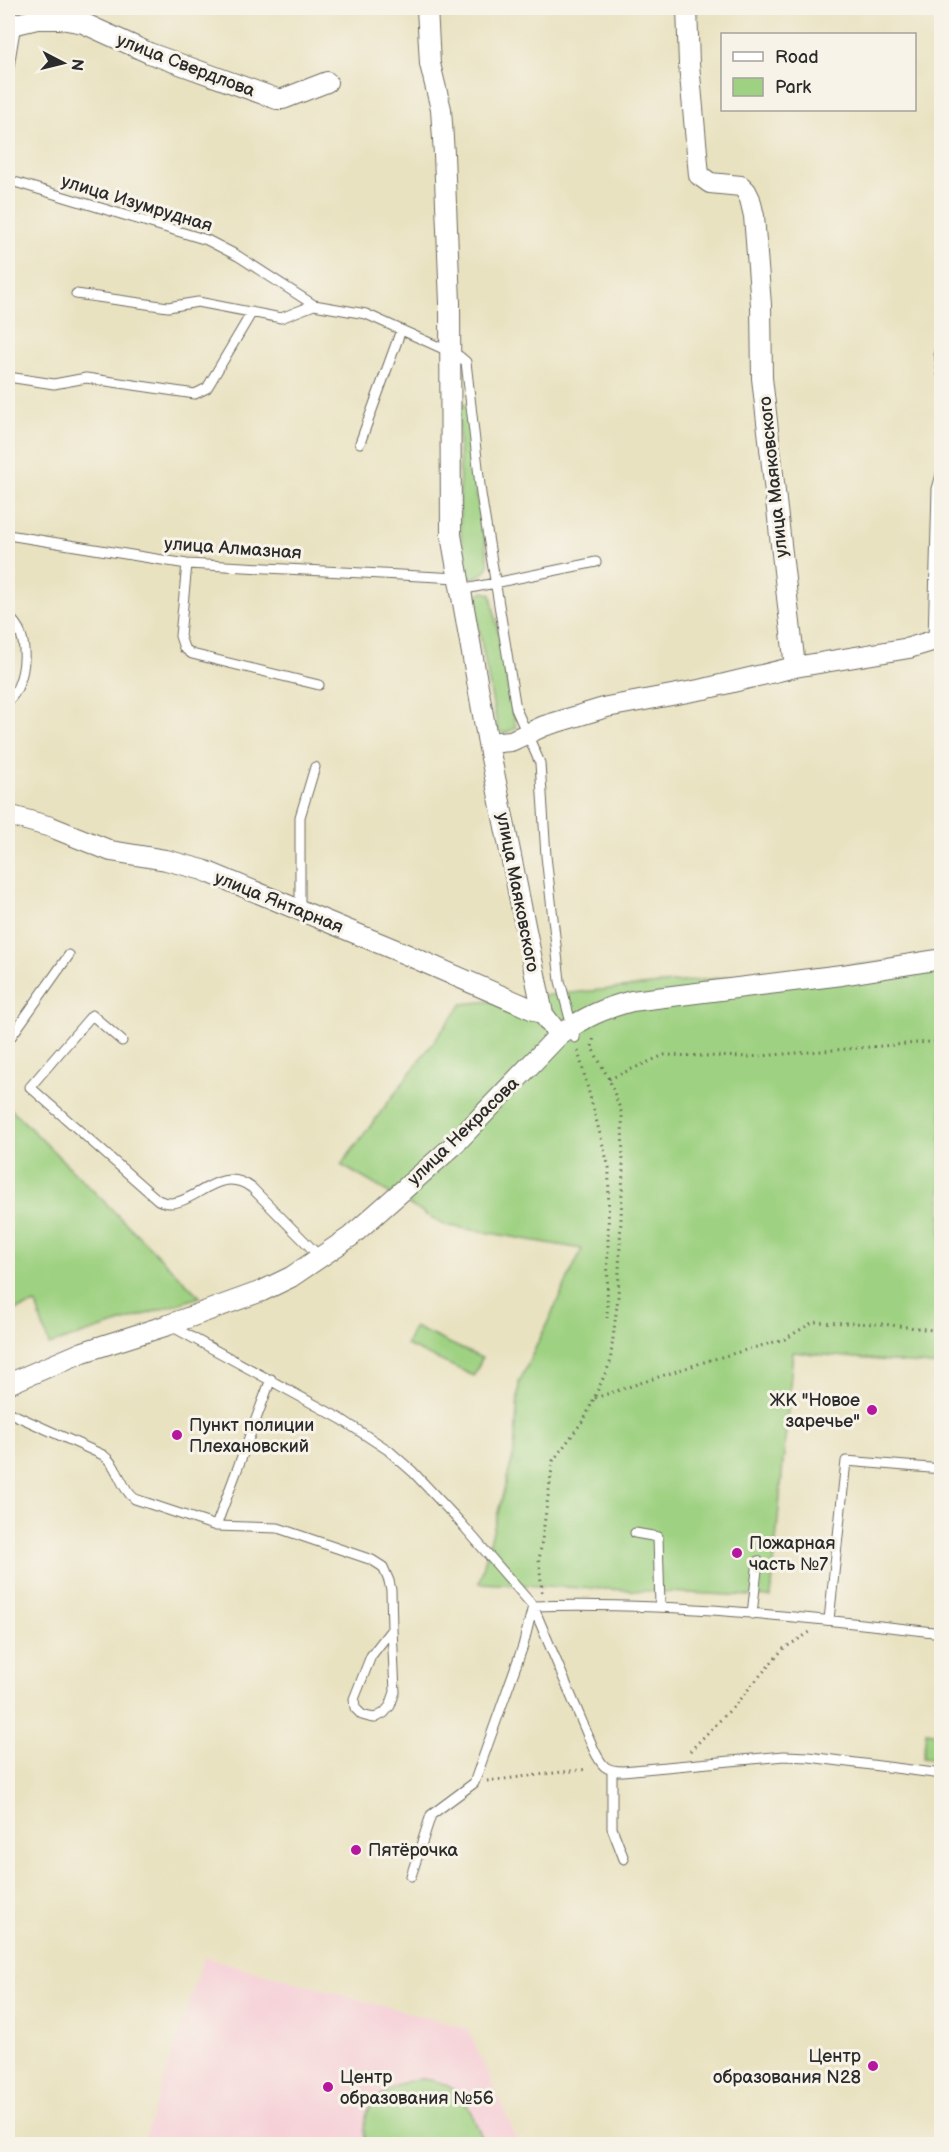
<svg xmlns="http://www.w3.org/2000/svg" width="949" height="2152" font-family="'Balsamiq Sans',sans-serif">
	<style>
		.built { fill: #f6cfd7 }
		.green { fill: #9ed181; stroke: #647e56; stroke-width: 1.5 }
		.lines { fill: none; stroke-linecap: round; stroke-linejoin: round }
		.lane-casing { stroke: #6e6b60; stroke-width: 11 }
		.street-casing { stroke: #6e6b60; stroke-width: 22 }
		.path { stroke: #6e6b60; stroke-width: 3; stroke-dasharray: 1.5 4.5; stroke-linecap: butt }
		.lane { stroke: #fff; stroke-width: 9 }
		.street { stroke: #fff; stroke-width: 20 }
		.poi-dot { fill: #b5179e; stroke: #f7f3e8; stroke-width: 2 }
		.labels { text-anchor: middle; stroke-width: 6; stroke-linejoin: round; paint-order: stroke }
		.street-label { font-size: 18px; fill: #2b2b2b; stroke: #f7f3e8 }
		.poi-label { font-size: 18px; fill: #2b2b2b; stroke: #f7f3e8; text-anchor: start }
	</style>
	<rect width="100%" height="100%" fill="#f7f3e8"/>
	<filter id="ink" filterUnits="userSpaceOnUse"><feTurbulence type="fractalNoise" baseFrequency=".0167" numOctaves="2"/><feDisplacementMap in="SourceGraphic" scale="12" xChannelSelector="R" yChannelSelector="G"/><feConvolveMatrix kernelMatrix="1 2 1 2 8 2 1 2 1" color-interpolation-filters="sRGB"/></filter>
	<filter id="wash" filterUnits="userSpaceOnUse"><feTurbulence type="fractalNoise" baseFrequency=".008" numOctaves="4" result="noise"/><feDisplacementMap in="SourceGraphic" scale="24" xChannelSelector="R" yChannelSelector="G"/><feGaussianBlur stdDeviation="1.35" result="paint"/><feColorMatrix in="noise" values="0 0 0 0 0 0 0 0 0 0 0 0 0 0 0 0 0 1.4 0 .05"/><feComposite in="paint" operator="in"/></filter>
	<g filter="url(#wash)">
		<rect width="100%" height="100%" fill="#e9e2c1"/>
		<path class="built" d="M 204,1957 L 468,2029 L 519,2144 L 143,2144 Z"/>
		<path class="green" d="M 464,403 L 469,407 L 476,490 L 489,565 C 486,574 477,579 467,576 L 465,570 L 460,524 L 459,411 Z
			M 484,592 L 491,594 L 516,728 L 505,733 L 498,731 L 473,597 Z
			M 941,956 L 941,1366 L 793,1352 L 771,1597 L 479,1583 L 514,1453 L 519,1383 L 582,1249 L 444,1225 L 341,1165 L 462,1004 Z
			M 8,1106 L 200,1297 L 49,1345 L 36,1304 L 8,1312 Z
			M 414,1327 L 482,1358 L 474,1376 L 406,1345 Z
			M 926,1732 L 941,1734 L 941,1760 L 923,1758 Z
			M 419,2079 C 464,2080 469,2110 485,2144 L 366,2144 C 364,2134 363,2121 368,2111 C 377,2094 401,2081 419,2079 Z"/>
	</g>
	<g filter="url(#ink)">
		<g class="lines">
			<g class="lane-casing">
				<path id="lane" d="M 8,72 L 16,24
					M 8,180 L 207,240 L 238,256 L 314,305 L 366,314 L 459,356 L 466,362 L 481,494 L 516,709 L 540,763 L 546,856 L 560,981 L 575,1038
					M 76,294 L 168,307 L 198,302 L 281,318 L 314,305
					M 942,337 L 939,352 L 942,375
					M 8,377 L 54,384 L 86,378 L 195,394 L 207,388 L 252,312
					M 360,443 L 401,330
					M 8,535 L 187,564 L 458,578
					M 187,564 L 180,636 L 184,648 L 192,654 L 319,685
					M 461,590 L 596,562
					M 8,617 C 32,632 27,684 8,701
					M 933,640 L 937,489 L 942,471
					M 300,909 L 300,817 L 315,767
					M 8,1041 L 69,955
					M 122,1041 L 92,1015 L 30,1087 L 158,1200 C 190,1216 215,1160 252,1188 L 321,1258
					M 171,1326 L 341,1419 L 388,1450 L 413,1472 L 460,1522 L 533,1606 L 594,1750 C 602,1766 605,1771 623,1771 L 784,1756 L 809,1757 L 942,1774
					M 271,1379 L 216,1526 L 278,1528 L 372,1560 L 383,1567 L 389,1581 L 391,1590 L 392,1629 L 395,1692 L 390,1706 L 384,1713 L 375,1718 L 369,1717 L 362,1715 L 355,1708 L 354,1699 L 371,1656 L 392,1629
					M 8,1412 L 103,1455 C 119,1466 120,1488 135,1499 L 216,1526
					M 635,1533 L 658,1537 L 660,1606
					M 533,1606 C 669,1602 806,1617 942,1633
					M 752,1614 L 758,1561
					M 829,1620 L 846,1461 L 942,1469
					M 612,1771 L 612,1828 L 624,1859
					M 411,1876 L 431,1815 L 474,1783 L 523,1646 L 533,1606"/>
			</g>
			<g class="street-casing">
				<path id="street" d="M 427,8 L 430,64 L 441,109 L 444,154 L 450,303 L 451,535 L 488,743 L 543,1014 L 559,1035
					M 687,8 L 689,64 L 699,175 L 710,183 L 741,186 L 746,191 L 750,199 L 754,216 L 761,305 L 762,378 L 795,667
					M 8,26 L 37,19 L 61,19 L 83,23 L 149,53 L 277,99 L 283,99 L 327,82
					M 488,743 L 511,741 L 544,726 L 607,707 L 704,689 L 795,667 L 909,648 L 942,638
					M 8,815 L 51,827 L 111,851 L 166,860 L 203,870 L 403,953 L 543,1014
					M 8,1384 L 83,1352 L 168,1325 L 262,1291 L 291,1277 L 350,1237 L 453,1146 L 559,1035 C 583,1018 604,1008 632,1001 L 842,975 L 942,959"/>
			</g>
			<path class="path" d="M 578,1051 L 609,1168 L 607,1318
				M 609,1079 L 664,1055 L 749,1057 L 942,1041
				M 595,1398 L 707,1361 L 785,1339 L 813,1322 L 882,1324 L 942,1331
				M 542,1592 L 539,1561 L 553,1461 L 585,1418 L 610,1363 L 618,1297 L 623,1167 L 622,1114 L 609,1079 L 592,1048 L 594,1035
				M 690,1751 L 734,1706 L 783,1649 L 810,1632
				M 487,1781 L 588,1769
				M 194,2144 L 208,2142 L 233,2144"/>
			<use href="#lane" class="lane"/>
			<use href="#street" class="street"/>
		</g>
	</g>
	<g class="poi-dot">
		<circle cx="872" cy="1410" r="6"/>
		<circle cx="177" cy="1435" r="6"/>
		<circle cx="737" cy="1553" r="6"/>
		<circle cx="356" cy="1850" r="6"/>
		<circle cx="873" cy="2066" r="6"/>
		<circle cx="328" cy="2087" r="6"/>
	</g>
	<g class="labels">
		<g class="street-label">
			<text transform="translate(186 65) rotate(21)" y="6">улица Свердлова</text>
			<text transform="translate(137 203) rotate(17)" y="6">улица Изумрудная</text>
			<text transform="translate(773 477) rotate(-96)" y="6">улица Маяковского</text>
			<text transform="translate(233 548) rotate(4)" y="6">улица Алмазная</text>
			<text transform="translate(518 892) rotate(79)" y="6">улица Маяковского</text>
			<text transform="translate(279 902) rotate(22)" y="6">улица Янтарная</text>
			<text transform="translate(463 1131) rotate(-44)" y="6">улица Некрасова</text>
		</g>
		<g class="poi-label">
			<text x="860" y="1406" text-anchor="end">ЖК "Новое<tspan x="860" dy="21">заречье"</tspan></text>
			<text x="189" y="1431">Пункт полиции<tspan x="189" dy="21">Плехановский</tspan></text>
			<text x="749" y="1549">Пожарная<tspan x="749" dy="21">часть №7</tspan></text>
			<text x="368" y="1856">Пятёрочка</text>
			<text x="861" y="2062" text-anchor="end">Центр<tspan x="861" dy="21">образования N28</tspan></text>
			<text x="340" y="2083">Центр<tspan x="340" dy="21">образования №56</tspan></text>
		</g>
	</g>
	<rect width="949" height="2152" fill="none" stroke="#f7f3e8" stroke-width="30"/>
	<rect x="721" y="33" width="195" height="78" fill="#f7f3e8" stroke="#a5a39c" stroke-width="1.5"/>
	<rect x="733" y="52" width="30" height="9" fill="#ffffff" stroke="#a5a39c" stroke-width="1.5"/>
	<text x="775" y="63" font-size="18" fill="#2b2b2b">Road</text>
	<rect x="733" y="78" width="30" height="18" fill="#9ed181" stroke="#a5a39c" stroke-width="1.5"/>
	<text x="775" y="93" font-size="18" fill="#2b2b2b">Park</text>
	<g transform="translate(63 63) rotate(97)" stroke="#f7f3e8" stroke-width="4.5" paint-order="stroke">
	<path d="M0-4.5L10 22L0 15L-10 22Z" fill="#2b2b2b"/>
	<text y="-9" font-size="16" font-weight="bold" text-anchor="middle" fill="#2b2b2b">N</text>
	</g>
</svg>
